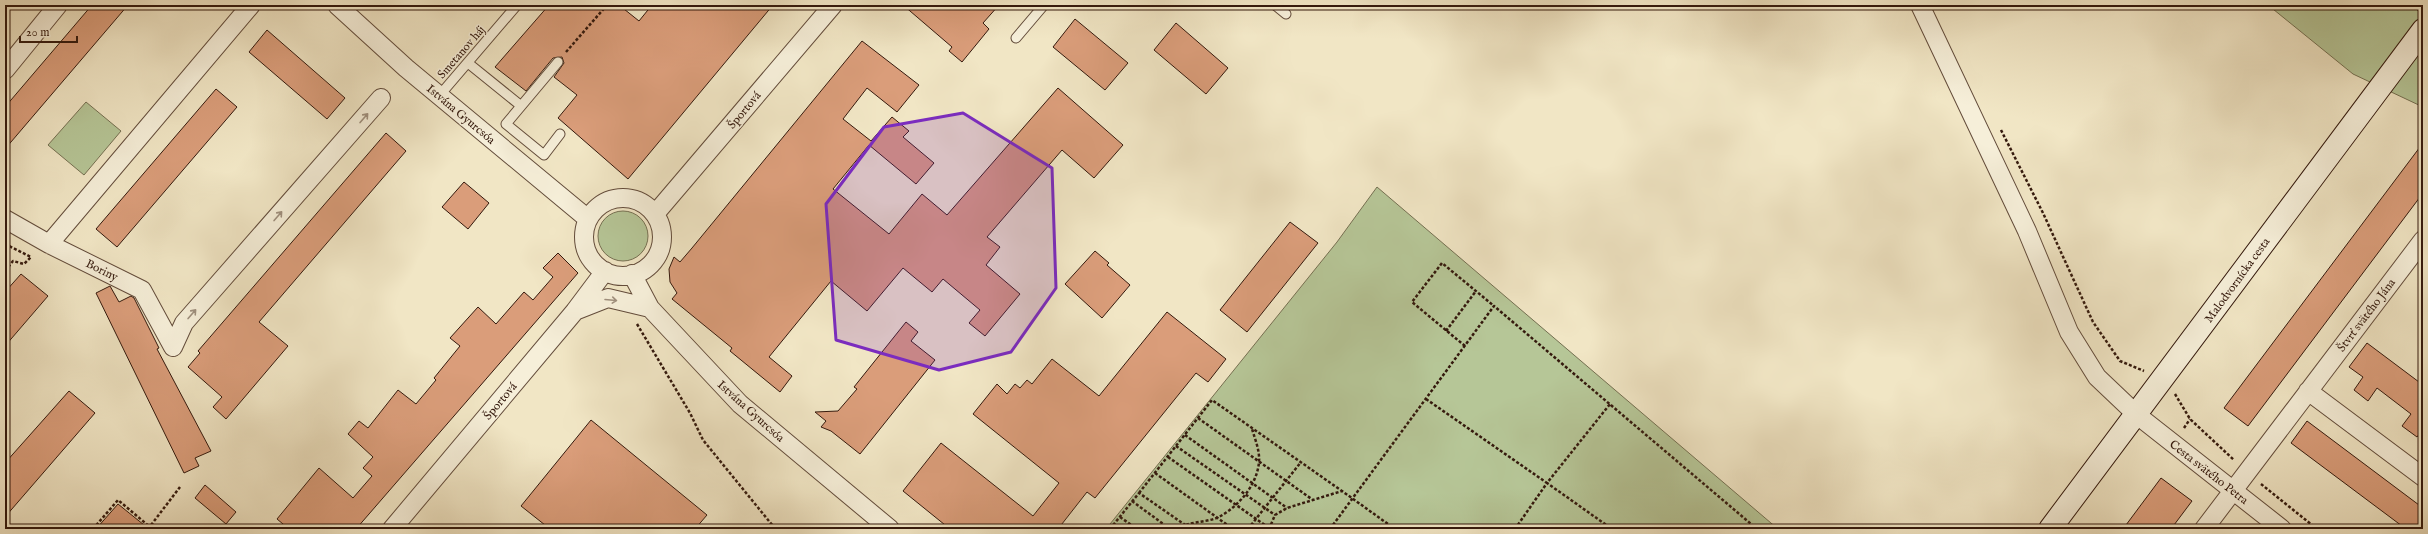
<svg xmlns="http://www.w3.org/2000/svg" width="2428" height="534" font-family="'IM FELL English',serif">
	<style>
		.green { fill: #b6c697; stroke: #757052 }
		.building { fill: #da9d7a; stroke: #34190d }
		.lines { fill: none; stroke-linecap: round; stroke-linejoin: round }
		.lane-casing { stroke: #634c3b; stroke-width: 11 }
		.street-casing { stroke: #634c3b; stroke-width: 20 }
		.secondary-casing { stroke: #34190d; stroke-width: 24 }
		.path { stroke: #34190d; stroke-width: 2.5; stroke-dasharray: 3 2; stroke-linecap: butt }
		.lane { stroke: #f6efd9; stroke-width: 9 }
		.street { stroke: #f6efd9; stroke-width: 18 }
		.secondary { stroke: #f6efd9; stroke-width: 22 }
		.oneway { stroke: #9f8f7d }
		.marked { fill: #7b2cbf; fill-opacity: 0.2; stroke: #7b2cbf; stroke-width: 3; stroke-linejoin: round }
		.labels { text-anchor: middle; stroke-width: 3; stroke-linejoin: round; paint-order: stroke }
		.street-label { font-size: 12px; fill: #34190d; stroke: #f6efd9 }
	</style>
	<rect width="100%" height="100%" fill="#f1e6c5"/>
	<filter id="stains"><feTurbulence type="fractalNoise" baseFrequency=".005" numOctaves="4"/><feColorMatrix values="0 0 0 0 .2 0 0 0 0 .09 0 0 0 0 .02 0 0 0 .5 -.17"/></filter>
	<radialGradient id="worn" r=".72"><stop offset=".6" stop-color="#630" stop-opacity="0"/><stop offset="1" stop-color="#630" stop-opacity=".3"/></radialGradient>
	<path class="green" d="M 2268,5 L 2423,5 L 2423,107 L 2353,74 Z
		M 86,102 L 121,131 L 84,175 L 48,145 Z
		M 1377,187 L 1778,529 L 1106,529 L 1337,242 Z
		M598 236a25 25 0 1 1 50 0a25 25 0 1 1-50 0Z"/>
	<path class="building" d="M 92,5 L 128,5 L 5,149 L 5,107 Z
		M 549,5 L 619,5 L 639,21 L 652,5 L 773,5 L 628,179 L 558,118 L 577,95 L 554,77 L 564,63 L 562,57 L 553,58 L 526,91 L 495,67 Z
		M 903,5 L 999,5 L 983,23 L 989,29 L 962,62 L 949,51 L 952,47 Z
		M 1075,19 L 1128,63 L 1105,90 L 1053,47 Z
		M 1176,23 L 1228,68 L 1206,94 L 1154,50 Z
		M 267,30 L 345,98 L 327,119 L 249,52 Z
		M 862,41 L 919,85 L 897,112 L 867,88 L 843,119 L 871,141 L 892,117 L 909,131 L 903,137 L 934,163 L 916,184 L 869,145 L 833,189 L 889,234 L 922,194 L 947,215 L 1058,88 L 1123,145 L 1094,178 L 1062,150 L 987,237 L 1000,247 L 986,265 L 1020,294 L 985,336 L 969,323 L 980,310 L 943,279 L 932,292 L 903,268 L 867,311 L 831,281 L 769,357 L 792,376 L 780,392 L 730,351 L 732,348 L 672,299 L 677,293 L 670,282 L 669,269 L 674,257 L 680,262 L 692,248 Z
		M 216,89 L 237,107 L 117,247 L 96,229 Z
		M 386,133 L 406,151 L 259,322 L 288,346 L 226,419 L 213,407 L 222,397 L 188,367 L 200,353 L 198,351 Z
		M 2423,143 L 2423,193 L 2248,426 L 2224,408 Z
		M 464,182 L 489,203 L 468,229 L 442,207 Z
		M 1290,222 L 1318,243 L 1247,332 L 1220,310 Z
		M 1095,251 L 1109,263 L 1107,265 L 1130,285 L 1102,318 L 1065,284 Z
		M 558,253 L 578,273 L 356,529 L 289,529 L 277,519 L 319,468 L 353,498 L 372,476 L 363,468 L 373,457 L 348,434 L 359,421 L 368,428 L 398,390 L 416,404 L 436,380 L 434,378 L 460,346 L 450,338 L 478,307 L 496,324 L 524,292 L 533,300 L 553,277 L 543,268 Z
		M 21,274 L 48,296 L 5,346 L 5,292 Z
		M 110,286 L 119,302 L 131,296 L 134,298 L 159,348 L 157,349 L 211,451 L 195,458 L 199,466 L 184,473 L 96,293 Z
		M 1167,312 L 1226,359 L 1208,382 L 1196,373 L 1095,498 L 1087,492 L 1058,529 L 950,529 L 903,491 L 941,443 L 1033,516 L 1059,483 L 973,414 L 997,384 L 1007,394 L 1015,384 L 1020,388 L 1027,380 L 1032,384 L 1052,359 L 1099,396 Z
		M 906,322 L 918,332 L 911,341 L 935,360 L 860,454 L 831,431 L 821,427 L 826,421 L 815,412 L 838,411 L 857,389 L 854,387 Z
		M 2367,343 L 2423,385 L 2423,429 L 2417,437 L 2402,426 L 2411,414 L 2377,388 L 2368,401 L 2354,390 L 2363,377 L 2349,367 Z
		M 69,391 L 95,413 L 5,517 L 5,463 Z
		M 591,420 L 707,515 L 695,529 L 550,529 L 521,506 Z
		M 2307,421 L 2423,508 L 2423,529 L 2406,529 L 2291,443 Z
		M 2161,478 L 2192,501 L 2171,529 L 2123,529 Z
		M 205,485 L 236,512 L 226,524 L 195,498 Z
		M 118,504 L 149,529 L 96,529 Z"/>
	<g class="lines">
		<g class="lane-casing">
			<path id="lane" d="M 1275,5 L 1286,14
				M 1016,38 L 1044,5
				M 558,62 L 506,124 L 544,155 L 560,134
				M 468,63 L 520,105
				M 439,96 L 517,5"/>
		</g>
		<g class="street-casing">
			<path id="street" d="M 337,5 L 406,68 L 588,219
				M 1920,5 L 2027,231 L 2069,332 L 2097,377 L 2137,415 L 2282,529
				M 5,70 L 58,5
				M584 237a39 39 0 1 1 78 0a39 39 0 1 1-78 0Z
				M 655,214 L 833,5
				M 5,219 L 49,244 L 142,290 L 173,347
				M 49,244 L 251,5
				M 632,274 L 650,308 L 740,404 L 890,529
				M 575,311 L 608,298 L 650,308
				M 173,347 L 184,323 L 381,98
				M 2308,391 L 2423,477
				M 392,529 L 575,311 L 605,271
				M 2204,529 L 2423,240"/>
		</g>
		<g class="secondary-casing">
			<path id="secondary" d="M 2050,529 L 2423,30"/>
		</g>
		<path class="path" d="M 2418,11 L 2423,5
			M 566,52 L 607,5
			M 2001,130 L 2043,213 L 2093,322 L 2120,361 L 2144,371
			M 5,244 L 31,257 L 24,264 L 13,261 L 5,271
			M 637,324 L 690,413 L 703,440 L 773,526 L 771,529
			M 1446,331 L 1476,291
			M 1465,346 L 1412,302 L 1442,263 L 1494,306
			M 2175,394 L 2190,419 L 2234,460
			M 1426,399 L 1547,483 L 1610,404
			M 1198,418 L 1313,500
			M 2184,428 L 2190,419
			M 1185,435 L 1287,508
			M 1176,446 L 1275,515
			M 1168,457 L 1269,528
			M 1155,473 L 1233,529
			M 2261,484 L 2317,529
			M 1139,493 L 1212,400 L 1342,491
			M 1132,501 L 1170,529
			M 1120,517 L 1137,529
			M 1186,525 C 1197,521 1208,522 1219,517 C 1239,506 1257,485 1259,462 C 1260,451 1255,439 1252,429
			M 93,529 L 118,500 L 150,527
			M 148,529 L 180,487
			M 1110,529 L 1139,493 L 1191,529
			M 1248,529 L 1301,462
			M 1269,529 L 1275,515 L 1287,508 L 1342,491 L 1395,529
			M 1330,529 L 1494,306 L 1757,529
			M 1515,529 L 1547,483 L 1612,529"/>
		<use href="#lane" class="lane"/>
		<use href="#street" class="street"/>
		<use href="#secondary" class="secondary"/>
	</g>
	<defs><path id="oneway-shaft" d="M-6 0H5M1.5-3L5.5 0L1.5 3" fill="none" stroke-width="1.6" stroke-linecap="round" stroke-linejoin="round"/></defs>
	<g class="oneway">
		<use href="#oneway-shaft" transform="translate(364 118) rotate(-49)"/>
		<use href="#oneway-shaft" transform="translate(278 216) rotate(-49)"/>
		<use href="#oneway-shaft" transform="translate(611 300) rotate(5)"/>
		<use href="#oneway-shaft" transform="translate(192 314) rotate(-49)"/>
	</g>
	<path class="marked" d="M 963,113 L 1052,168 L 1056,288 L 1011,352 L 939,370 L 836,340 L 826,204 L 884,127 Z"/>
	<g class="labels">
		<g class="street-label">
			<text transform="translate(461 52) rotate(-49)" y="4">Smetanov háj</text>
			<text transform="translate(744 110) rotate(-50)" y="4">Športová</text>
			<text transform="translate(461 114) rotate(40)" y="4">Istvána Gyurcsóa</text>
			<text transform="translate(102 270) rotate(26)" y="4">Boriny</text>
			<text transform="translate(2237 280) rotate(-54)" y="4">Malodvornícka cesta</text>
			<text transform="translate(2366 315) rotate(-53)" y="4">Štvrť svätého Jána</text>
			<text transform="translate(500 401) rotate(-50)" y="4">Športová</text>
			<text transform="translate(751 411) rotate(42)" y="4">Istvána Gyurcsóa</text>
			<text transform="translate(2209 472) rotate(38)" y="4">Cesta svätého Petra</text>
		</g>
	</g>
	<rect width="2428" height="534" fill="none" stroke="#f1e6c5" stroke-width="20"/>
	<rect x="6" y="6" width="2416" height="522" fill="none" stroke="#34190d" stroke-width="2"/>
	<rect x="10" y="10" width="2408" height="514" fill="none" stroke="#34190d"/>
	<path d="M20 36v6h57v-6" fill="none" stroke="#34190d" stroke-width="2"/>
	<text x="26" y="36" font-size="12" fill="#34190d" stroke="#f6efd9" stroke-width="3" paint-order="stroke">20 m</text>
	<rect width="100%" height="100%" filter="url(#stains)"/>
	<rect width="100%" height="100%" fill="url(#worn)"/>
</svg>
